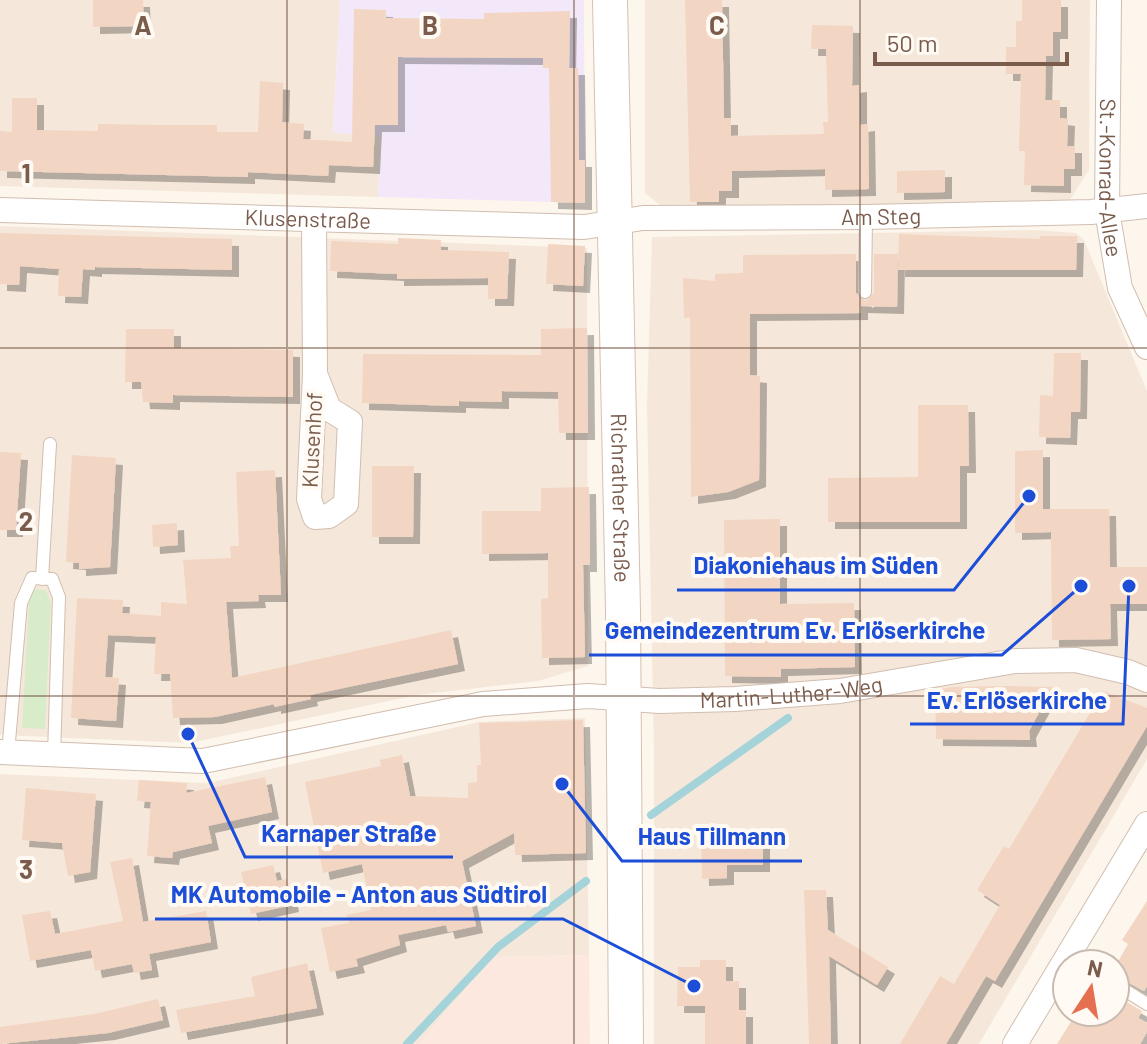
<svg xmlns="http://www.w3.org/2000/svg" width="1147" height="1044" font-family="Barlow,sans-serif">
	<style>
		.residential { fill: #f5e8da }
		.commercial { fill: #fde8e0 }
		.education { fill: #f3e8fa }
		.green { fill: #d8ecc9 }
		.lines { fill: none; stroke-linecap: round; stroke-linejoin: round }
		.stream { stroke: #a5d3da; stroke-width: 8 }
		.building { fill: #f3d5c3; filter: url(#shadow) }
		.lane-casing { stroke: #d1beb0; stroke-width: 14 }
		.street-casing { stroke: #d1beb0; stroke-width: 26 }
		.secondary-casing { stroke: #d6c0b0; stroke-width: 36 }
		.lane { stroke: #fff; stroke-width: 12 }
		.street { stroke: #fff; stroke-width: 24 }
		.secondary { stroke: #fff; stroke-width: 34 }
		.grid { fill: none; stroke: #7a5c4d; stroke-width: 2; stroke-opacity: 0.55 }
		.labels { text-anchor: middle; stroke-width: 8; stroke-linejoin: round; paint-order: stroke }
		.street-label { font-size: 22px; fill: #7a5c4d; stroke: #fffaf3 }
		.grid-label { font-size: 26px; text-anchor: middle; font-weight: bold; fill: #7a5c4d; stroke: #fffaf3; stroke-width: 8; stroke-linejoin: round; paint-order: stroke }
		.leader { fill: none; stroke: #1d4ed8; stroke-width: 3 }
		.callout-dot { fill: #1d4ed8; stroke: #fffaf3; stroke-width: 3 }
		.callout-label { font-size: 24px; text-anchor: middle; font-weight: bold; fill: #1d4ed8; stroke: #fffaf3; stroke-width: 8; stroke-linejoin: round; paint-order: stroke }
	</style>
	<defs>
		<filter id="shadow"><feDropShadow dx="7" dy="7" stdDeviation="0" flood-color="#0004"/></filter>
	</defs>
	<rect width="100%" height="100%" fill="#fdf6ec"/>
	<path class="residential" d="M 0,0 L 340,0 L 333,132 L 381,136 L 378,197 L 0,186 Z
		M 645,0 L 1090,0 L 1089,170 L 1069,201 L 665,209 L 645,193 Z
		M 0,226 L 587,248 L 588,666 L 538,681 L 417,695 L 190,743 L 0,735 Z
		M 1037,230 L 1076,233 L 1084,240 L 1147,391 L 1147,759 L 979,1044 L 654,1044 L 654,755 L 647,405 L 652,237 Z
		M 585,718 L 589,955 L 493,957 L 419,1044 L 0,1044 L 0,774 L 208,783 L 479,722 Z"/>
	<path class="commercial" d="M 589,955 L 590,1044 L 419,1044 L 493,957 Z"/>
	<path class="education" d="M 340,0 L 584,0 L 585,203 L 378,197 L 381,136 L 333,133 Z"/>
	<path class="green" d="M 34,589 L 46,590 L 51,603 L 45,729 L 22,728 L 29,602 Z"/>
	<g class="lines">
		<path class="stream" d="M 651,815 L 788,718
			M 407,1044 L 498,947 L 586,881"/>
	</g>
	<path class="building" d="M 93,0 L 143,0 L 144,26 L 93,27 Z
		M 685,0 L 722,0 L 724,118 L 731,118 L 731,136 L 824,134 L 823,122 L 828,122 L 826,49 L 811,49 L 812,25 L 853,26 L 852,86 L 860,85 L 860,125 L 868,124 L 869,189 L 825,190 L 825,169 L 732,171 L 732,191 L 719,191 L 719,202 L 690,202 Z
		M 1022,0 L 1061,0 L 1061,32 L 1053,32 L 1053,56 L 1046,56 L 1045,100 L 1060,100 L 1060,118 L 1068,119 L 1067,146 L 1075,146 L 1075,169 L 1064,169 L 1064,186 L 1024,185 L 1025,151 L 1019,151 L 1021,74 L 1006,74 L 1006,47 L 1016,47 L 1016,21 L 1022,21 Z
		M 354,9 L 386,10 L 386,18 L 484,19 L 484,13 L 570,11 L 569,68 L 578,68 L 579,160 L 585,160 L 585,203 L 551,202 L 549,68 L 543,68 L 543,58 L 398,57 L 398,125 L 375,125 L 373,167 L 329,165 L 328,176 L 248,172 L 248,177 L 0,171 L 0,131 L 12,132 L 12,98 L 37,98 L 37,130 L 98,131 L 98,124 L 161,125 L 217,125 L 217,132 L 258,132 L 260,81 L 283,83 L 282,122 L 304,124 L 303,139 L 352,142 Z
		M 945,170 L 945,192 L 897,193 L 897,171 Z
		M 0,233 L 232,239 L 232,270 L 95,267 L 95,270 L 83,269 L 81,297 L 58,296 L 59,269 L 20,266 L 19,285 L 0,284 Z
		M 899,234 L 1040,239 L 1040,236 L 1077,236 L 1076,270 L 898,270 Z
		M 398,238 L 441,240 L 441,250 L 509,252 L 507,299 L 488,299 L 488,278 L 397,279 L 397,274 L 330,271 L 331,241 L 398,244 Z
		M 548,244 L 585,246 L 583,286 L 546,284 Z
		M 856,254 L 856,293 L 866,301 L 874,293 L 874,254 L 898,254 L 897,307 L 861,306 L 861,313 L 750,314 L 750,375 L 760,376 L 759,480 L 728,492 L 691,497 L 690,317 L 684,318 L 683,278 L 715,281 L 715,274 L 743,273 L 743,255 Z
		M 587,328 L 588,433 L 559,433 L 558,392 L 502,391 L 502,402 L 459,401 L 459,406 L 362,403 L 363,354 L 541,355 L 541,329 Z
		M 126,329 L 174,329 L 174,348 L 293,350 L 293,397 L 173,395 L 173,403 L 143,402 L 141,382 L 125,382 Z
		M 1054,353 L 1081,353 L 1080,412 L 1071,412 L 1070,438 L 1039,437 L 1040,395 L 1053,396 Z
		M 918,405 L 968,405 L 969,466 L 960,466 L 960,522 L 828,522 L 828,478 L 918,477 Z
		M 1043,450 L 1043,509 L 1109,509 L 1110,567 L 1147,567 L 1147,604 L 1110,604 L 1111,639 L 1052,640 L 1051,532 L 1015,533 L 1015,451 Z
		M 0,452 L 21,453 L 16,530 L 0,530 Z
		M 72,455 L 116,458 L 110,567 L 79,569 L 79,563 L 66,562 Z
		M 372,466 L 414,466 L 413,537 L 372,537 Z
		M 275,470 L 281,595 L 258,595 L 259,601 L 226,602 L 232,678 L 451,630 L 458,664 L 310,695 L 311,699 L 274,707 L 274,704 L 215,717 L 173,718 L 170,674 L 154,674 L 156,637 L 108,635 L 105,677 L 119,678 L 116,721 L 71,718 L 77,598 L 123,600 L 122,613 L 161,616 L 161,602 L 187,604 L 183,560 L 231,558 L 230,546 L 239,546 L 236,472 Z
		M 589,487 L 590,565 L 583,565 L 585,657 L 542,658 L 541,599 L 548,598 L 548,553 L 482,554 L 482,511 L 541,511 L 541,488 Z
		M 780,519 L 780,604 L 854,603 L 855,667 L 781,669 L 781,677 L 725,676 L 724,520 Z
		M 177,523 L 178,545 L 153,547 L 152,525 Z
		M 952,687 L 1006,686 L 1053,687 L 1029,731 L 1030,740 L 936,739 L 935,690 Z
		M 1103,691 L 1147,708 L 1147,726 L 995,981 L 986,976 L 946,1044 L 900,1044 L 940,976 L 954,984 L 1000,905 L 977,890 L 1004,846 L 1009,849 Z
		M 583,720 L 586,853 L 515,855 L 514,833 L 462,861 L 476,926 L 448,932 L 446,925 L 398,935 L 400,945 L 356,959 L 358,966 L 330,972 L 321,928 L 349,923 L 347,915 L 371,910 L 362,864 L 323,873 L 305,782 L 381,766 L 380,760 L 402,755 L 410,796 L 468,798 L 468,783 L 477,782 L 477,765 L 481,765 L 479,723 Z
		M 265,777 L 272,812 L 208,826 L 212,843 L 173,852 L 172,858 L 147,856 L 151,802 L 137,801 L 139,780 L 187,783 L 186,793 Z
		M 26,788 L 96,794 L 90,872 L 68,876 L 62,843 L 22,840 Z
		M 701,839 L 763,839 L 763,865 L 727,865 L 727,878 L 702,879 Z
		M 132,858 L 143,922 L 206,911 L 211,942 L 149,954 L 152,970 L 134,973 L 132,964 L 95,971 L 91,950 L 30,961 L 22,915 L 50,911 L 55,934 L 123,921 L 110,862 Z
		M 273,865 L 277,881 L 287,879 L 292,905 L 251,914 L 241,872 Z
		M 804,890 L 826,890 L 828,930 L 888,967 L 877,985 L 829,956 L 831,1044 L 809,1044 Z
		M 1147,901 L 1147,986 L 1144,991 L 1115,975 L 1115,967 L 1128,944 L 1122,940 Z
		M 700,960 L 726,960 L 726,981 L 739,981 L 739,1010 L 746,1010 L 746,1044 L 705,1044 L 705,1006 L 677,1006 L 678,967 L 700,967 Z
		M 307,963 L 317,1008 L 181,1033 L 176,1010 L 255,996 L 251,977 Z
		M 1115,995 L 1142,1011 L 1138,1018 L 1147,1023 L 1147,1032 L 1140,1044 L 1057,1044 L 1077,1012 L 1115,1012 Z
		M 158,999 L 163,1020 L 108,1033 L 0,1044 L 0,1027 L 94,1014 Z"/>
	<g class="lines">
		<g class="lane-casing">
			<path id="lane" d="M 865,292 L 866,217
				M 42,579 L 50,444
				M 8,753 L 21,603 L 32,578 L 52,579 L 59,597 L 54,755
				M 1115,984 L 1147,1004"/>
		</g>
		<g class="street-casing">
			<g id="street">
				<path id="s1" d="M 1109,0 L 1107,211 L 1120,288 L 1147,347"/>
				<path id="s2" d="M 0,210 L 584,227 L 643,218 L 866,217 L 1091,212 L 1147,206"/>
				<path d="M 314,222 L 315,374 L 309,499 L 315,517 L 329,516 L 346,504 L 350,422 L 329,409 L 315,374"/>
				<path id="s3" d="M 0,752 L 203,761 L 483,704 L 588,696 L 659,701 L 735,699 L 840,691 L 1015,661 L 1076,660 L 1128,672 L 1147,680"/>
				<path d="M 1015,1044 L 1147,824"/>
			</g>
		</g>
		<g class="secondary-casing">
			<g id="secondary">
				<path id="s4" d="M 610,0 L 623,610 L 626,1044"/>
			</g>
		</g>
		<use href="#lane" class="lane"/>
		<use href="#street" class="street"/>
		<use href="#secondary" class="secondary"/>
	</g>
	<path class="grid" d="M 287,0 L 287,1044M 574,0 L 574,1044M 860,0 L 860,1044M 0,348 L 1147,348M 0,696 L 1147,696"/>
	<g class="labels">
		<g class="street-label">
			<text dy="8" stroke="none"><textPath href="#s1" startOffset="178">St.-Konrad-Allee</textPath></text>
			<text dy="8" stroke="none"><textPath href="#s2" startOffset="882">Am Steg</textPath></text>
			<text dy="8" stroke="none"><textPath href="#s2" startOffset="308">Klusenstraße</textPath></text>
			<text transform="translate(312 440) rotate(-87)" y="8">Klusenhof</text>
			<text dy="8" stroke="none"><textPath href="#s4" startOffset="498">Richrather Straße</textPath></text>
			<text dy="8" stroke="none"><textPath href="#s3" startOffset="798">Martin-Luther-Weg</textPath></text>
		</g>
	</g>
	<g class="grid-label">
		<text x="143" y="35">A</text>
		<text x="430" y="35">B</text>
		<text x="717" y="35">C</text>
		<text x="26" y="183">1</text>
		<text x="26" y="531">2</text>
		<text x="26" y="879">3</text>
	</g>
	<path class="leader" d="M1029 496L954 590H677M1081 586L1002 655H589M1129 586L1123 724H910M188 734L245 857H453M562 784L622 861H802M694 986L563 919H155"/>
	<g class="callout-dot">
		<circle cx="1029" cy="496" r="8"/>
		<circle cx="1081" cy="586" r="8"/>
		<circle cx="1129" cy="586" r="8"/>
		<circle cx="188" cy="734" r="8"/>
		<circle cx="562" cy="784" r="8"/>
		<circle cx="694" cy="986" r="8"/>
	</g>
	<g class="callout-label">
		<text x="816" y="574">Diakoniehaus im Süden</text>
		<text x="795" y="639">Gemeindezentrum Ev. Erlöserkirche</text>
		<text x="1017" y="709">Ev. Erlöserkirche</text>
		<text x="349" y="842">Karnaper Straße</text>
		<text x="712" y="845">Haus Tillmann</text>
		<text x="359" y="903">MK Automobile - Anton aus Südtirol</text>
	</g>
	<g transform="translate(1091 988) rotate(12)"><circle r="38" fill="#fffaf3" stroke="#cabbb1" stroke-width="2"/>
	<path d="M0-6L14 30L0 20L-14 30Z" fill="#e76f51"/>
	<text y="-12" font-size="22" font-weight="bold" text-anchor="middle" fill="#7a5c4d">N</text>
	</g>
	<path d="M875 52v12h192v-12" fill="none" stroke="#7a5c4d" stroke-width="4"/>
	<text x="887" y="52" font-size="24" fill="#7a5c4d" stroke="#fffaf3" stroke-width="6" paint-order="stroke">50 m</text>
</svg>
